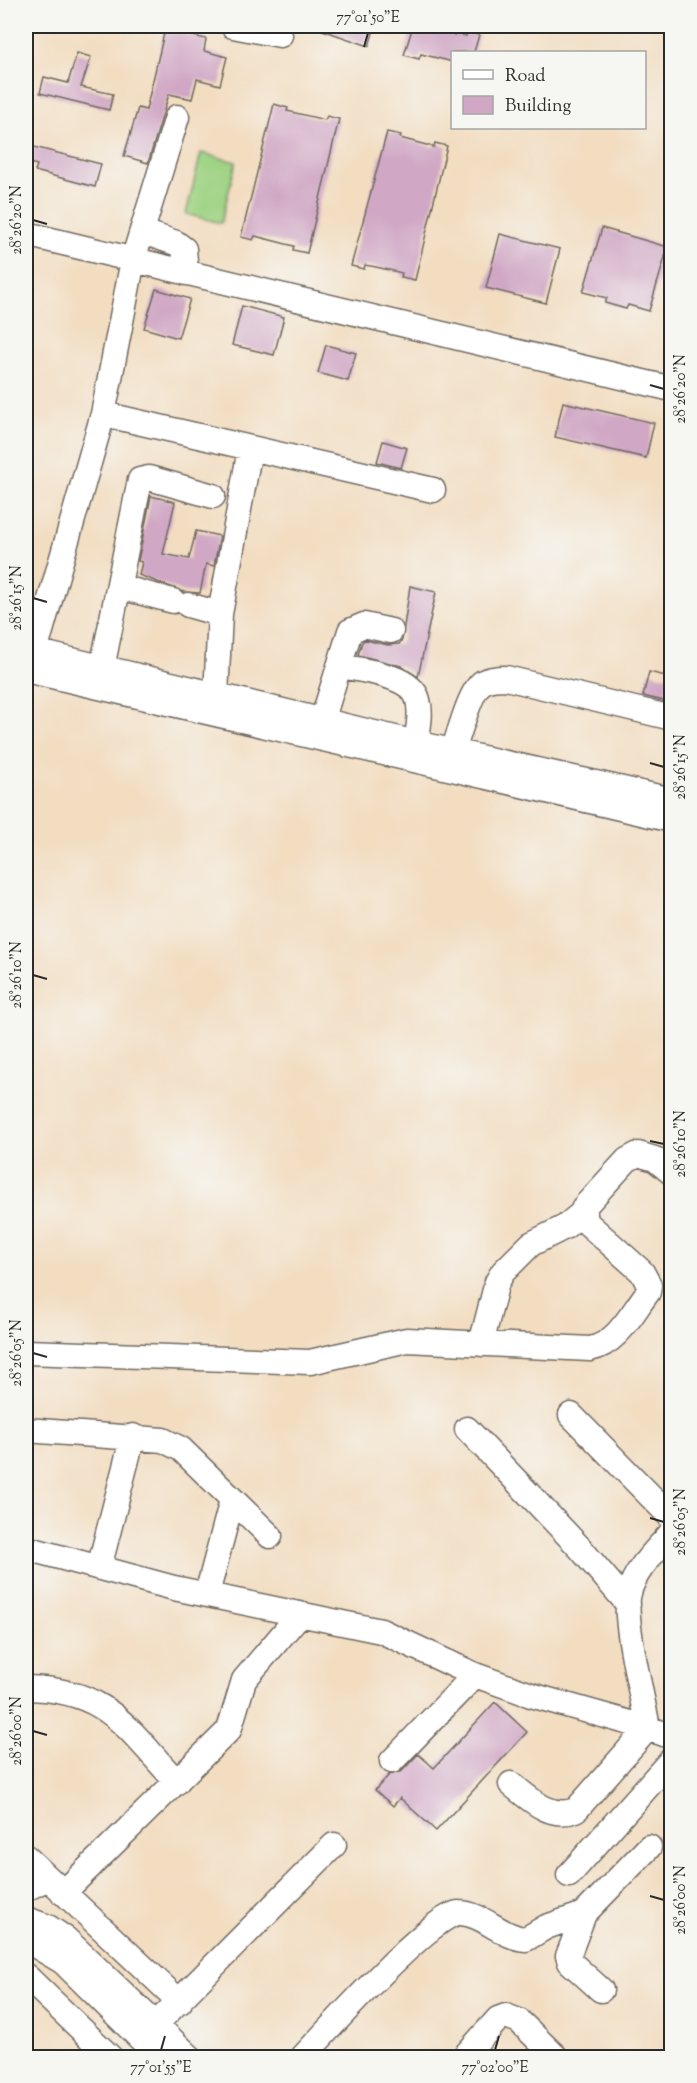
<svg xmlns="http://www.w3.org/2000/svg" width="697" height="2083" font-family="'Sorts Mill Goudy',serif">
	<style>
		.green { fill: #9fd384; stroke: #657f58; stroke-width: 1.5 }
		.building { fill: #d0a7c5 }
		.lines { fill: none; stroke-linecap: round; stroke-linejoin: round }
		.minor-casing { stroke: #716960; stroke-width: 27 }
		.minor { stroke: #fff; stroke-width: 24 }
		.ticks { fill: none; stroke: #2b2b2b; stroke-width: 2 }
		.neatline { fill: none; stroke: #2b2b2b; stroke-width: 2 }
		.ticks-label { font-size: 15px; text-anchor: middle; fill: #2b2b2b }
	</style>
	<rect width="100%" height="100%" fill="#f6f6f2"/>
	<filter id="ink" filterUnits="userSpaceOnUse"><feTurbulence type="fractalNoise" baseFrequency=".0167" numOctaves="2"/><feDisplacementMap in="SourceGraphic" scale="12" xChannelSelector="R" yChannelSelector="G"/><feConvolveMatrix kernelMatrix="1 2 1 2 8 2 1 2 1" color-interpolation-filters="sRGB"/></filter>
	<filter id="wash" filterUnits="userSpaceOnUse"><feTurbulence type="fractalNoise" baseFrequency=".008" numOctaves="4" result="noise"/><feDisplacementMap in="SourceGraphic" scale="24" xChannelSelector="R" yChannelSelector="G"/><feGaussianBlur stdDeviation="1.35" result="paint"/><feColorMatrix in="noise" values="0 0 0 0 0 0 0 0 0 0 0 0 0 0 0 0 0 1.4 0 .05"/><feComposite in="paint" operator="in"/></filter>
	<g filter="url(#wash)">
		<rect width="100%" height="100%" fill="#f2ddc1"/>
		<path class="green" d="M 201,153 L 236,162 L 221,223 L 186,214 Z"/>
		<g id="blocks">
			<path class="building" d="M 322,26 L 375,26 L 369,46 L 322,30 Z
				M 413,26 L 423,26 L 455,35 L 455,33 L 466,36 L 467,32 L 479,35 L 474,52 L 453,52 L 453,62 L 421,54 L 419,59 L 404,55 Z
				M 165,29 L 206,39 L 204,51 L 227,57 L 220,85 L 197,79 L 192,99 L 169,94 L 148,163 L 124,156 L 138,108 L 146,110 Z
				M 77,53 L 91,57 L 81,87 L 113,94 L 109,110 L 40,93 L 44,77 L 68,83 Z
				M 274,104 L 288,108 L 287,111 L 325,120 L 327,116 L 339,119 L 307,253 L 293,250 L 294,246 L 255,236 L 253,240 L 241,237 Z
				M 387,132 L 401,135 L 400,138 L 434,147 L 435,143 L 447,146 L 415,280 L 401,277 L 402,273 L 376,267 L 365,265 L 364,269 L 351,266 Z
				M 26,145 L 101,164 L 95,187 L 35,171 L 37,165 L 26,162 Z
				M 602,228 L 668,247 L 649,311 L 628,305 L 626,309 L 605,303 L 607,298 L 583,292 Z
				M 500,234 L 560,249 L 546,303 L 486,288 Z
				M 156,289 L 190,299 L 178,338 L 144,328 Z
				M 242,306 L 284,317 L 274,355 L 232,345 Z
				M 326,345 L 356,353 L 348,381 L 318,373 Z
				M 563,402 L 654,423 L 646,458 L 555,437 Z
				M 383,441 L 407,448 L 401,468 L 377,462 Z
				M 151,496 L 175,502 L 163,554 L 189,559 L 196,531 L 220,536 L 214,566 L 206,564 L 200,593 L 184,592 L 139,575 L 142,562 L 138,561 Z
				M 410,586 L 436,592 L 418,677 L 401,666 L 358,655 L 362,642 L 365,640 L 388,645 L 399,644 L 402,640 Z
				M 649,672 L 670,677 L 664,701 L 643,696 Z
				M 495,1702 L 527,1732 L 436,1831 L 400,1798 L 393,1806 L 375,1790 L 389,1775 L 402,1771 L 418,1754 L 434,1768 Z"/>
		</g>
	</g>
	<g filter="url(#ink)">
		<use href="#blocks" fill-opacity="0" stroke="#716960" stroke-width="1.5"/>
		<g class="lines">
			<g class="minor-casing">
				<path id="minor" d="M 233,26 L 280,35
					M 143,232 L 176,243 L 184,249 L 186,273
					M 26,234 L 672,389
					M 103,414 L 433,490
					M 120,587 L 173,601
					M 188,605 L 220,614
					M 26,649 L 416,743 L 672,800
					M 31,666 L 103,414 L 133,260 L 177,117
					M 339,666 C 361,670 412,675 418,700 C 422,714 418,730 416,743
					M 26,670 L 672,820
					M 99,683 L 140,480 L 149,478 L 213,496
					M 216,695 L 220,614 L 250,449
					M 318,734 L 350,631 L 364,625 L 391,631
					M 453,751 C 459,735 470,690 483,682 C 490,678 499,678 506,678 L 672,718
					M 481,1344 L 497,1282 L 503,1272 L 531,1244 L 565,1227 L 583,1212
					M 26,1352 L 310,1362 L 407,1340 L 590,1349 C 617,1344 632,1313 648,1292 L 649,1285 L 642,1272 L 586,1222 L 584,1207 L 627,1160 L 638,1154 L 655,1159 L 672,1173
					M 571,1415 L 672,1518
					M 467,1429 L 580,1548 L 628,1604
					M 26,1430 L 163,1440 L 181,1449 L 270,1536
					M 26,1548 L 174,1588 L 381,1631 L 475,1675 L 531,1695 L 648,1728 L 672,1737
					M 99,1568 L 133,1436
					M 207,1594 L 232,1500
					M 26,1688 C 108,1689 126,1728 177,1782
					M 392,1761 L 475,1675
					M 511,1784 C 530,1799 550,1820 576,1810 L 648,1728 C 643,1699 622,1617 629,1593 C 635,1569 656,1551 672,1532
					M 26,1857 L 180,2002
					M 569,1875 L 672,1759
					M 26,1889 L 48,1878
					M 63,1893 L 229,1730 L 244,1680 L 300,1614
					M 584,1914 L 568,1956 L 570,1962 L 601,1990
					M 26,1919 L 48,1927 L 66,1939 L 191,2058
					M 26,1940 L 63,1962 L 160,2058
					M 26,1976 L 111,2058
					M 156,2024 L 334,1845
					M 302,2058 C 325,2033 434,1912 459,1913 C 483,1913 502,1938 526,1939 L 546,1927 L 584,1914 L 649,1847
					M 463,2058 L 498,2019 L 506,2016 L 519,2021 L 557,2058"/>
			</g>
			<use href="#minor" class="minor"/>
		</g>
	</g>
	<path class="ticks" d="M 364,47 L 368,33M 33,220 L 47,224M 650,385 L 664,389M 33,598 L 47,602M 650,763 L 664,767M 33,975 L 47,979M 650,1141 L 664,1144M 33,1353 L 47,1357M 650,1518 L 664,1522M 33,1731 L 47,1735M 650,1896 L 664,1900M 161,2050 L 165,2036M 495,2050 L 499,2036"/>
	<rect width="697" height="2083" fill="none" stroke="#f6f6f2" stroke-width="66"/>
	<rect x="451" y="51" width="195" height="78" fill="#f6f6f2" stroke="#a5a5a2" stroke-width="1.5"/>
	<rect x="463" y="70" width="30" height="9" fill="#ffffff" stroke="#a5a5a2" stroke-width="1.5"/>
	<text x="505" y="81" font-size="18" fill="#2b2b2b">Road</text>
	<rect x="463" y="96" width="30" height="18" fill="#d0a7c5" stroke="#a5a5a2" stroke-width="1.5"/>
	<text x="505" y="111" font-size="18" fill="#2b2b2b">Building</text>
	<rect x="33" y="33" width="631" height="2017" class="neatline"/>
	<g class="ticks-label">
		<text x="368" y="22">77°01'50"E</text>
		<text transform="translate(16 220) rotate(-90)" y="5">28°26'20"N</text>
		<text transform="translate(680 389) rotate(-90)" y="5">28°26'20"N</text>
		<text transform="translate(16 598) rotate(-90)" y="5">28°26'15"N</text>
		<text transform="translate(680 767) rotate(-90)" y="5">28°26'15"N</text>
		<text transform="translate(16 975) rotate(-90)" y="5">28°26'10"N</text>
		<text transform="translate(680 1144) rotate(-90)" y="5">28°26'10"N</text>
		<text transform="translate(16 1353) rotate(-90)" y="5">28°26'05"N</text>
		<text transform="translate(680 1522) rotate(-90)" y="5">28°26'05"N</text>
		<text transform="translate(16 1731) rotate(-90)" y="5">28°26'00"N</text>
		<text transform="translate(680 1900) rotate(-90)" y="5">28°26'00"N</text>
		<text x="161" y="2072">77°01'55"E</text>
		<text x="495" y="2072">77°02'00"E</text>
	</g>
</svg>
